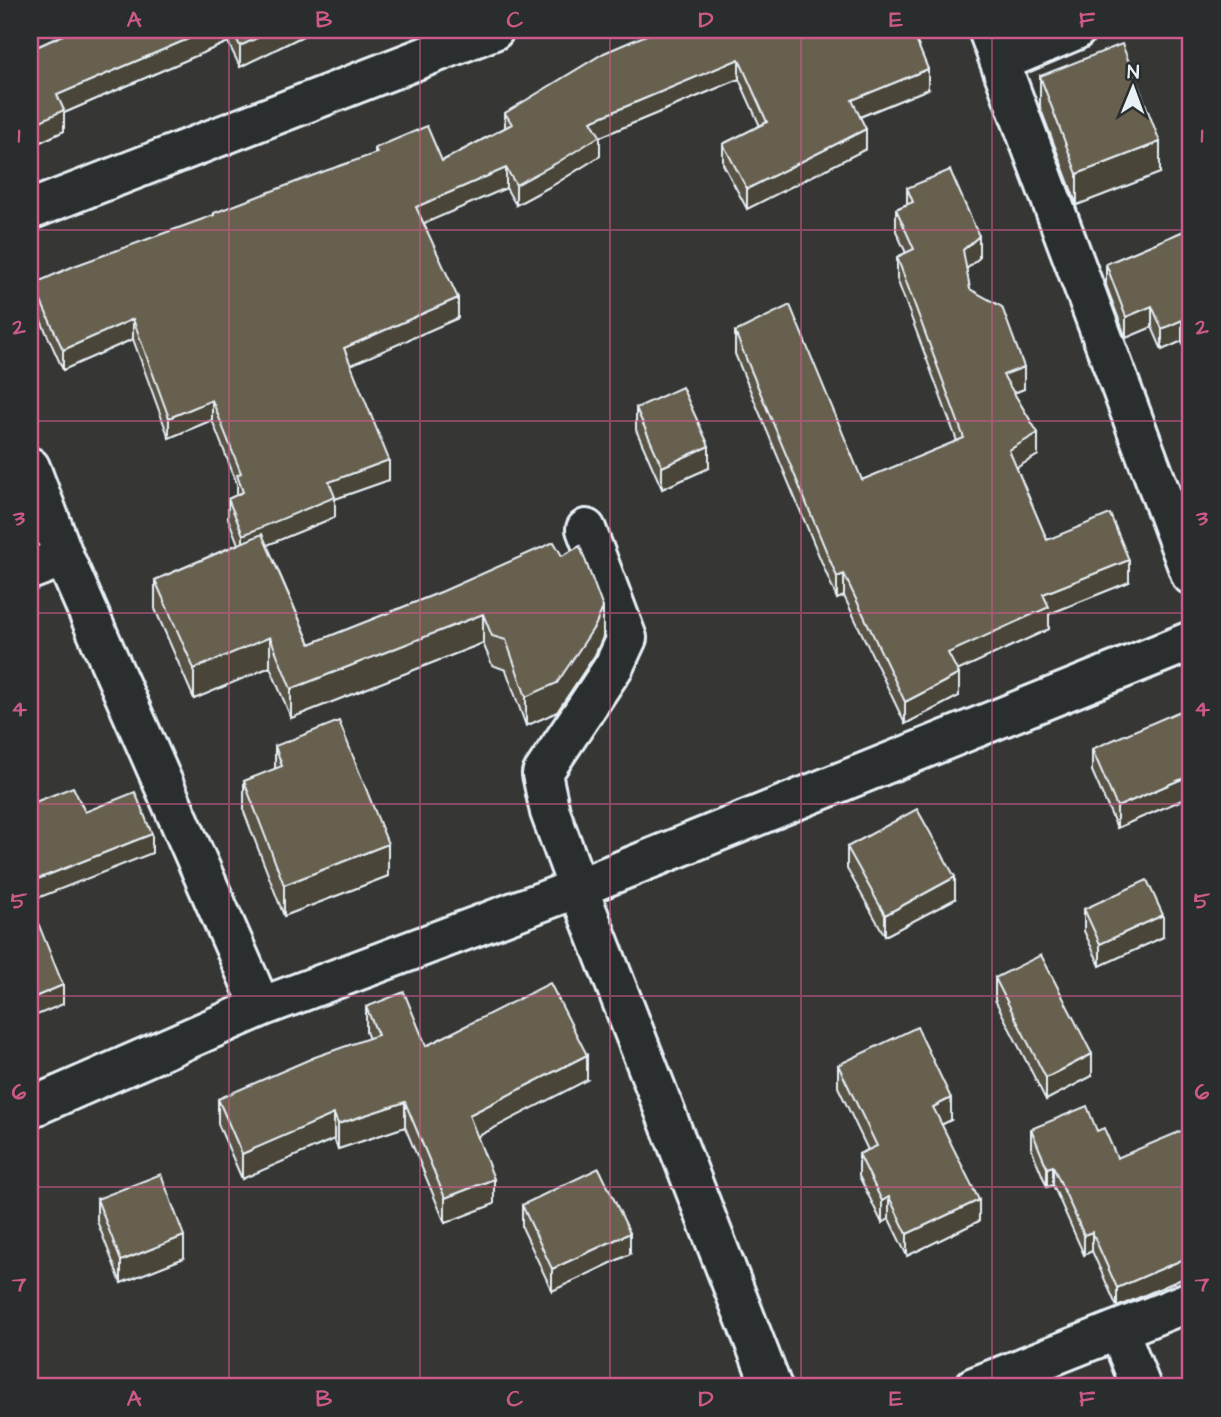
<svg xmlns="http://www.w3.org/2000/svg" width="1221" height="1417" font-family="'Architects Daughter',sans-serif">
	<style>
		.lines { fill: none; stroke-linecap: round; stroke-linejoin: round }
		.minor-casing { stroke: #e8f1f8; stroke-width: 44 }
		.minor { stroke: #2a2d2e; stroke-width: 38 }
		.wall { fill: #595345; stroke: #e8f1f8; stroke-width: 2 }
		.shaded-wall { fill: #484438; stroke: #e8f1f8; stroke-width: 2 }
		.building { fill: #676150; stroke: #e8f1f8; stroke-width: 2 }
		.grid { fill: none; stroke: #cd598a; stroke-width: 2; stroke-opacity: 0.55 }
		.neatline { fill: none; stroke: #cd598a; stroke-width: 2.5 }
		.grid-label { font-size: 23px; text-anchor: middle; font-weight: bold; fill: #cd598a }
	</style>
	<rect width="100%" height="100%" fill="#363735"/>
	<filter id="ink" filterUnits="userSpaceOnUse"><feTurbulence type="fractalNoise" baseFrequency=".0143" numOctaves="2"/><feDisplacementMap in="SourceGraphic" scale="14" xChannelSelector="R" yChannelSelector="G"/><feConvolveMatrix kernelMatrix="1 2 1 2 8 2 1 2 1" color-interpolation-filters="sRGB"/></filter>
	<g filter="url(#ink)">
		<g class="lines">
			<g class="minor-casing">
				<path id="minor" d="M 988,30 L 1191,575
					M 1000,62 L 1076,30
					M 30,210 L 494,30
					M 30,467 L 64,557 L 261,1007
					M 586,529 L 627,638 L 614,666 L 542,774 L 550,812 L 578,888 L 772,1387
					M 30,570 L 64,557
					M 30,1108 L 261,1007 L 578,888 L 1191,641
					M 1119,1331 L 1141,1387
					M 974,1387 L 1191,1301"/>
			</g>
			<use href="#minor" class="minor"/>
		</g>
		<path class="wall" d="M 74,30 L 315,30 L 240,67 L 228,42 L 64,113 L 64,131 L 30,147 L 30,50 Z
			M 658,30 L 928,89 L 860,117 L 866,149 L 747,209 L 723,164 L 723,144 L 760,126 L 739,79 L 600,137 L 600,156 L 555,184 L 516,205 L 506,188 L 424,223 L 458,318 L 350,365 L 389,480 L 335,499 L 335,517 L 267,545 L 310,644 L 441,592 L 603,637 L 595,655 L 557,712 L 526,726 L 506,670 L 492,665 L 483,643 L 291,718 L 270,667 L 194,699 L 155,609 L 155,580 L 238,544 L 228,518 L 228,499 L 237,495 L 237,484 L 212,420 L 169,438 L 133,339 L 63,370 L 33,303 L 33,284 L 375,154 L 375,148 L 442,161 L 505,128 L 505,113 Z
			M 1040,76 L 1160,173 L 1077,205 L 1040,107 Z
			M 907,188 L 979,258 L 966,269 L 970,289 L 1024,389 L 1014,393 L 1038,455 L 1016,468 L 1047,540 L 1129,582 L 1049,614 L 1049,629 L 957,671 L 959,696 L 905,724 L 844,596 L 837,599 L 735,354 L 735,332 L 862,480 L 957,441 L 897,279 L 897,257 L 906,253 L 896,231 L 896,209 L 907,204 Z
			M 1191,228 L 1189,358 L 1182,341 L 1162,350 L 1152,327 L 1126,338 L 1106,285 L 1106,264 Z
			M 636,408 L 709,468 L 662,489 L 636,430 Z
			M 1191,408 L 1191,448 L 1188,440 L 1188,409 Z
			M 1191,737 L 1191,796 L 1117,828 L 1092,771 L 1092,749 Z
			M 275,746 L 388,876 L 284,916 L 244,812 L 244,781 L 275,769 Z
			M 847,847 L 955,899 L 885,936 L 847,869 Z
			M 1084,909 L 1163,937 L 1100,966 L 1084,931 Z
			M 995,978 L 1092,1076 L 1046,1100 L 995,1000 Z
			M 366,1007 L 426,1046 L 587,1080 L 477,1136 L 494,1204 L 445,1223 L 405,1127 L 338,1149 L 334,1139 L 242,1179 L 218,1124 L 218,1099 L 369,1039 L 366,1032 Z
			M 838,1065 L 951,1120 L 941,1125 L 979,1221 L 907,1256 L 889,1219 L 882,1223 L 859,1176 L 859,1154 L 868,1150 L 838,1087 Z
			M 1031,1129 L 1097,1131 L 1117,1158 L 1117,1307 L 1092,1251 L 1084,1255 L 1053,1185 L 1047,1187 L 1031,1148 Z
			M 97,1199 L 184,1258 L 121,1283 L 97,1221 Z
			M 522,1205 L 630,1254 L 552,1291 L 522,1227 Z"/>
		<path class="shaded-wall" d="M 209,30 L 228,30 L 228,42 L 64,113 L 64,131 L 30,147 L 30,126 L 57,95 Z
			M 274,30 L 315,30 L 240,67 L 240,46 Z
			M 739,59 L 739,79 L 600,137 L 600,156 L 555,184 L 516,205 L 516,185 L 591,121 Z
			M 928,69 L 928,89 L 852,120 L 852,100 Z
			M 866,129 L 866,149 L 747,209 L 747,189 Z
			M 1160,142 L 1160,173 L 1077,205 L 1077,174 Z
			M 506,168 L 506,188 L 416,227 L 416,207 Z
			M 979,236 L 979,258 L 963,272 L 963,250 Z
			M 458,298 L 458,318 L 344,368 L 344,348 Z
			M 1152,306 L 1152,327 L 1126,338 L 1126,317 Z
			M 133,319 L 133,339 L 63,370 L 63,350 Z
			M 1182,320 L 1182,341 L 1162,350 L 1162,329 Z
			M 1191,336 L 1191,357 L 1189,358 L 1189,337 Z
			M 1024,367 L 1024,389 L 1003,397 L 1003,375 Z
			M 212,400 L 212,420 L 169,438 L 169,418 Z
			M 1038,433 L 1038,455 L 1009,472 L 1009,450 Z
			M 709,446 L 709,468 L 662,489 L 662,467 Z
			M 389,460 L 389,480 L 335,499 L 335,517 L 243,555 L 243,535 L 329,482 Z
			M 1129,560 L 1129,582 L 1049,614 L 1049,629 L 948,675 L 948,653 L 1043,594 Z
			M 844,574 L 844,596 L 837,599 L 837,577 Z
			M 603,608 L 603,637 L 595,655 L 557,712 L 526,726 L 526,697 Z
			M 483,614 L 483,643 L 291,718 L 291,689 Z
			M 270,637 L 270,667 L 194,699 L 194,669 Z
			M 959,674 L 959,696 L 905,724 L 905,702 Z
			M 1191,775 L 1191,796 L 1117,828 L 1117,807 Z
			M 152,834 L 152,853 L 30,901 L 30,882 Z
			M 388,844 L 388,876 L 284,916 L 284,885 Z
			M 955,877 L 955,899 L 885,936 L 885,915 Z
			M 1163,915 L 1163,937 L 1100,966 L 1100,944 Z
			M 63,985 L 63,1004 L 30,1018 L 30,999 Z
			M 32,1025 L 32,1044 L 30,1045 L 30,1026 Z
			M 1092,1054 L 1092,1076 L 1046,1100 L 1046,1078 Z
			M 587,1055 L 587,1080 L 469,1141 L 469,1115 Z
			M 951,1098 L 951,1120 L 933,1129 L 933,1107 Z
			M 405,1102 L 405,1127 L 338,1149 L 338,1124 Z
			M 334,1114 L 334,1139 L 242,1179 L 242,1154 Z
			M 1053,1166 L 1053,1185 L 1047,1187 L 1047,1168 Z
			M 494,1179 L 494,1204 L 445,1223 L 445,1198 Z
			M 889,1197 L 889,1219 L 882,1223 L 882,1201 Z
			M 979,1200 L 979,1221 L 907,1256 L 907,1234 Z
			M 1092,1232 L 1092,1251 L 1084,1255 L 1084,1235 Z
			M 630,1233 L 630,1254 L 552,1291 L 552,1269 Z
			M 184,1236 L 184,1258 L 121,1283 L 121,1261 Z
			M 1191,1256 L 1191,1275 L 1117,1307 L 1117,1288 Z"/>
		<path class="building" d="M 74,30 L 209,30 L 57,95 L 64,110 L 30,126 L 30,50 Z
			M 232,30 L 274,30 L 240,46 Z
			M 658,30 L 912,30 L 928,69 L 852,100 L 866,129 L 747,189 L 723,144 L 767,122 L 739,59 L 591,121 L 600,136 L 555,164 L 516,185 L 506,168 L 416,207 L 458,298 L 344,348 L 389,460 L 329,482 L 335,497 L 243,535 L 228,499 L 243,492 L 237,475 L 241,473 L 212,400 L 169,418 L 133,319 L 63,350 L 33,284 L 74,266 L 214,215 L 214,213 L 325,171 L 377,153 L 375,148 L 427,126 L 442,161 L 512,124 L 505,113 L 604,53 Z
			M 1122,44 L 1160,142 L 1077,174 L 1040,76 Z
			M 950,170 L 979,236 L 963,250 L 970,289 L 1002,307 L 1024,367 L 1003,375 L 1038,433 L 1009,450 L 1047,540 L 1110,514 L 1129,560 L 1043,594 L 1049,607 L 948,653 L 959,674 L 905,702 L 844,574 L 837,577 L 735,332 L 790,305 L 862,480 L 964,438 L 897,257 L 914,249 L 896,209 L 913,202 L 907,188 Z
			M 1191,228 L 1191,336 L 1189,337 L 1182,320 L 1162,329 L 1152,306 L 1126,317 L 1106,264 Z
			M 682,387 L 709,446 L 662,467 L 636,408 Z
			M 1191,408 L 1191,417 L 1188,409 Z
			M 262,534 L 310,644 L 441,592 L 554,542 L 562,556 L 580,546 L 603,608 L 595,626 L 557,683 L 526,697 L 506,640 L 492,636 L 483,614 L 291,689 L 270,637 L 194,669 L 155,580 Z
			M 1180,711 L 1191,737 L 1191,775 L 1117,807 L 1092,749 Z
			M 339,721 L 388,844 L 284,885 L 244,781 L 282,766 L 275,746 Z
			M 73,787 L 85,812 L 135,792 L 152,834 L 30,882 L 30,804 Z
			M 917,809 L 955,877 L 885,915 L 847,847 Z
			M 1147,880 L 1163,915 L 1100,944 L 1084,909 Z
			M 30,903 L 63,985 L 30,999 Z
			M 1041,955 L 1092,1054 L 1046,1078 L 995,978 Z
			M 550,983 L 587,1055 L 469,1115 L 494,1179 L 445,1198 L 405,1102 L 338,1124 L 334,1114 L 242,1154 L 218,1099 L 315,1057 L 378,1035 L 366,1007 L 404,992 L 426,1046 Z
			M 917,1027 L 951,1098 L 933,1107 L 979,1200 L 907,1234 L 889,1197 L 882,1201 L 859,1154 L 877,1146 L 838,1065 Z
			M 1087,1106 L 1097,1131 L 1104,1128 L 1117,1158 L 1191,1127 L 1191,1256 L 1117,1288 L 1092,1232 L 1084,1235 L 1053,1166 L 1047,1168 L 1031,1129 Z
			M 599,1168 L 630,1233 L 552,1269 L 522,1205 Z
			M 161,1174 L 184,1236 L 121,1261 L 97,1199 Z"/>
	</g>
	<path class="grid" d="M 229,30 L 229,1387M 420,30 L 420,1387M 610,30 L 610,1387M 801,30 L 801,1387M 992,30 L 992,1387M 30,230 L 1191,230M 30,421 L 1191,421M 30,613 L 1191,613M 30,804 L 1191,804M 30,996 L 1191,996M 30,1187 L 1191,1187"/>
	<rect width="1221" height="1417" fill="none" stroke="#2a2d2e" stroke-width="77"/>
	<g transform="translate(1133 88) rotate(1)" stroke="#2a2d2e" stroke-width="5" paint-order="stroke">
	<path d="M0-5L12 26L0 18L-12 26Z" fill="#e8f1f8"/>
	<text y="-10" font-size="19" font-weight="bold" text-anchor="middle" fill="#e8f1f8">N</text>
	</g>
	<rect x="38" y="38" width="1144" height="1340" class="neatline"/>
	<g class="grid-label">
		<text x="134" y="27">A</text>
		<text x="324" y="27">B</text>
		<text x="515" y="27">C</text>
		<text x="706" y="27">D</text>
		<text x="896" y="27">E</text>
		<text x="1087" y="27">F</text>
		<text x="19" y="142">1</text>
		<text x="1202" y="142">1</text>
		<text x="19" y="334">2</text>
		<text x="1202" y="334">2</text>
		<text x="19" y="525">3</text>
		<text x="1202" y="525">3</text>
		<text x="19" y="716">4</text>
		<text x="1202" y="716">4</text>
		<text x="19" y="908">5</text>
		<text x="1202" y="908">5</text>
		<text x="19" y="1099">6</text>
		<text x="1202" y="1099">6</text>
		<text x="19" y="1291">7</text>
		<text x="1202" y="1291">7</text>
		<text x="134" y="1406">A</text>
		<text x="324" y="1406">B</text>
		<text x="515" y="1406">C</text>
		<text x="706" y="1406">D</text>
		<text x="896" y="1406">E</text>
		<text x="1087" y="1406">F</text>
	</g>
</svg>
